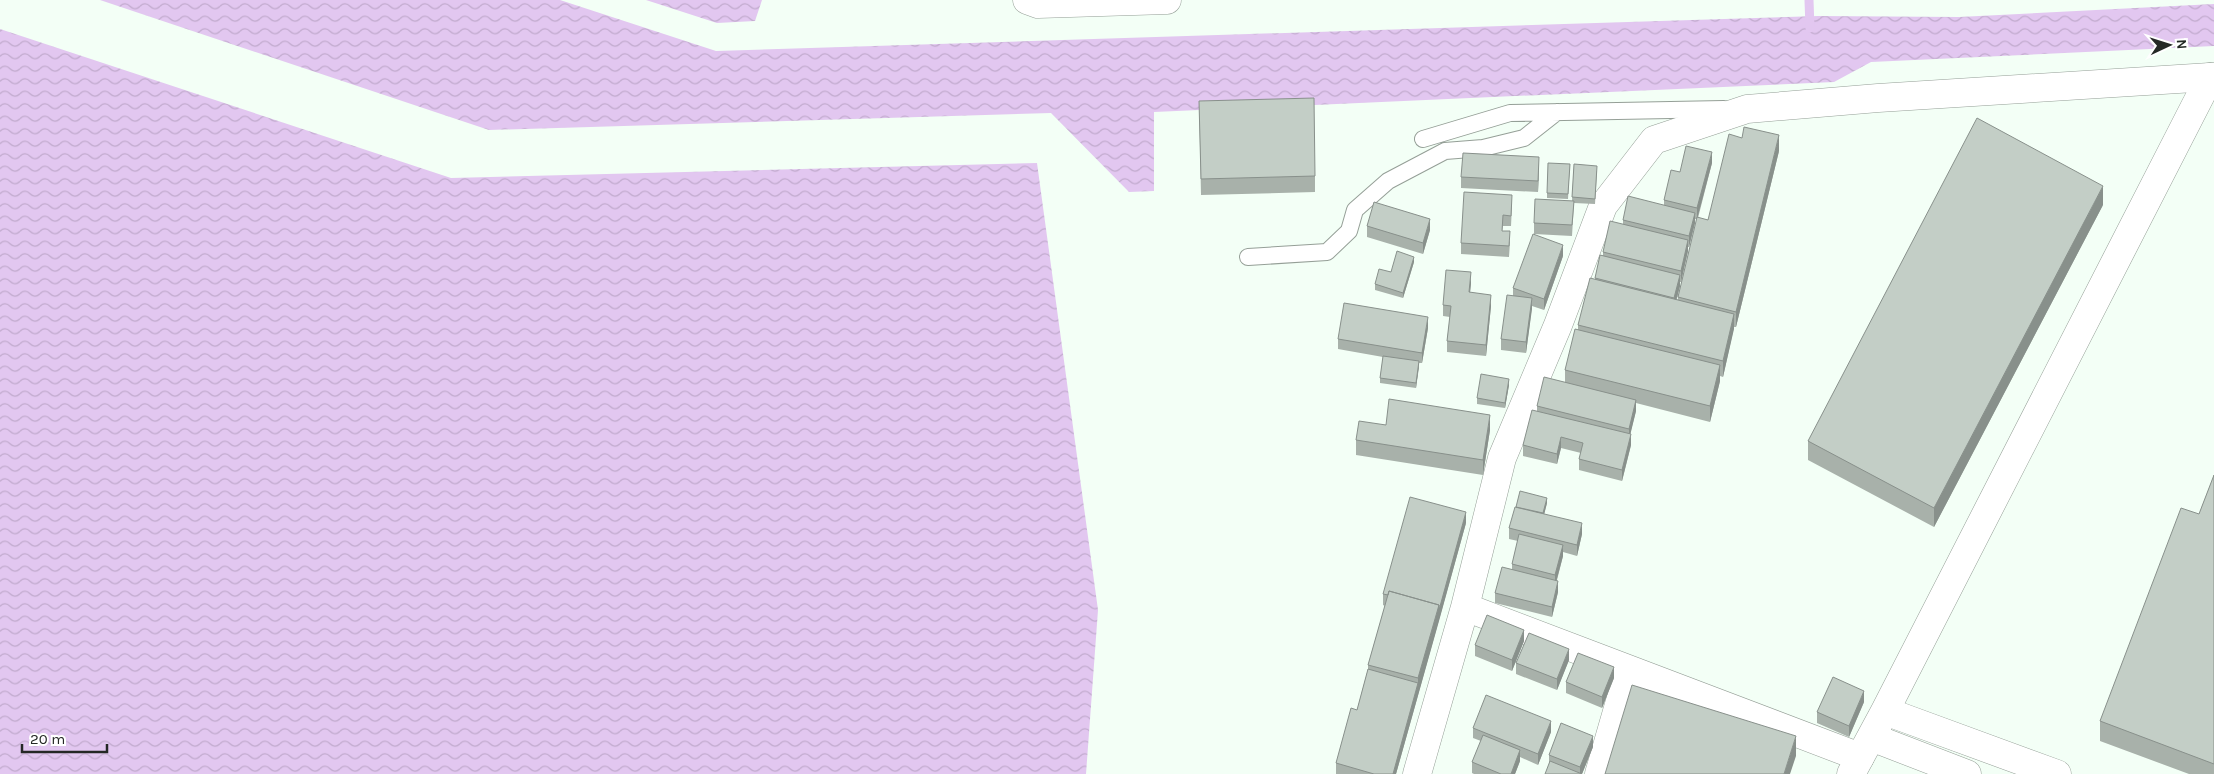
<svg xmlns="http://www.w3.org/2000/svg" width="2214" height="774" font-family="Karla,sans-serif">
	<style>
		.water { fill: url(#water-waves) }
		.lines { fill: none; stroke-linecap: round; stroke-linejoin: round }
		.stream { stroke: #e2c7f0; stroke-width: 9 }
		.service-casing { stroke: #959f97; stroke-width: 18 }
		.minor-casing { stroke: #959f97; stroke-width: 29 }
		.tertiary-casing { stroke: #959f97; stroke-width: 29 }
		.service { stroke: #fff; stroke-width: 16 }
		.minor { stroke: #fff; stroke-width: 28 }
		.tertiary { stroke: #fff; stroke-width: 28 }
		.wall { fill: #a8b1aa; fill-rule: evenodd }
		.shaded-wall { fill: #88908b }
		.building { fill: #c3cec6; stroke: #88908b }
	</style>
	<defs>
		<pattern id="water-waves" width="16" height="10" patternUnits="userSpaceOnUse" patternTransform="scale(1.25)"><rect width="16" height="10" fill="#e2c7f0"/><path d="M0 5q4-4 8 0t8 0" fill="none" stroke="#c2abce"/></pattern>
	</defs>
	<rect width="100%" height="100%" fill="#f3fff6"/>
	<path class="water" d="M 100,0 L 560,0 L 716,51 L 1818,16 L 1959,17 L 2214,4 L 2214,46 L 1871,62 L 1834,82 L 1154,112 L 1154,191 L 1129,192 L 1051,113 L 489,130 Z
		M 646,0 L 762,0 L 755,21 L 717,23 Z
		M 0,29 L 451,178 L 1037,163 L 1098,610 L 1086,774 L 0,774 Z"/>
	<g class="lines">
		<path class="stream" d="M 1809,0 L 1810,28"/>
		<g class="service-casing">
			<path id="service" d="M 1423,139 L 1510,113 L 1724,109
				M 1248,257 L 1327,252 L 1349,231 L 1355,210 L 1388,181 L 1445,151 L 1483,148 L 1524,138 L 1557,112"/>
		</g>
		<g class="minor-casing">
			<path id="minor" d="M 1027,0 L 1038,4 L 1167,0
				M 1465,607 L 1860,757
				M 1417,774 L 1465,607 L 1502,458 L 1558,325 L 1603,206 L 1654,140 L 1747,109 L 1878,98 L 2210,77
				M 1599,774 L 1629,670"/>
		</g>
		<g class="tertiary-casing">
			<path id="tertiary" d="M 1885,711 L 2057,774
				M 1871,737 L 1967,774
				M 1851,774 L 1885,711 L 2210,77 L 2214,77"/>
		</g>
		<use href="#service" class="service"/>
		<use href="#minor" class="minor"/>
		<use href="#tertiary" class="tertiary"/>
	</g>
	<path class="wall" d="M 1199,101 L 1315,176 L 1315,192 L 1201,195 Z
		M 1779,151 L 1736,327 L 1734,327 L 1723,377 L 1720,376 L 1720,381 L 1710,422 L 1636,403 L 1636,411 L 1630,434 L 1631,445 L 1622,481 L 1579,470 L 1579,459 L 1581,453 L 1561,448 L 1557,464 L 1523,456 L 1523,445 L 1537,411 L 1537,406 L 1565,383 L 1565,370 L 1578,330 L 1578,325 L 1595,279 L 1600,255 L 1603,256 L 1603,252 L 1623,224 L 1623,220 L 1664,205 L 1664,200 L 1680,172 L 1712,163 L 1698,218 L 1708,220 ZM 1695,219 L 1697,219 L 1678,297 L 1678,300 L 1677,299 L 1680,286 L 1680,282 L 1681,282 L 1688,251 L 1688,247 L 1689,247 L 1695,223 Z
		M 1570,164 L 1568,199 L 1547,198 L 1547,193 Z
		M 1574,164 L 1597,171 L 1595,204 L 1574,203 L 1572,236 L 1534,234 L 1534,223 L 1572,201 Z
		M 1539,168 L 1538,192 L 1461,188 L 1461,177 Z
		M 2103,205 L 1934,527 L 1808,460 L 1808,441 Z
		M 1512,206 L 1511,226 L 1503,226 L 1502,231 L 1510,242 L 1509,257 L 1461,254 L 1461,243 Z
		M 1367,226 L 1430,230 L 1423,254 L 1367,237 Z
		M 1563,256 L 1544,310 L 1532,306 L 1526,353 L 1501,350 L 1501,339 L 1513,296 L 1513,288 Z
		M 1414,262 L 1403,298 L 1375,290 L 1375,284 L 1391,272 Z
		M 1471,283 L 1470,292 L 1491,306 L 1486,356 L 1447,352 L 1447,341 L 1450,317 L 1443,316 L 1443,305 Z
		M 1428,328 L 1422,363 L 1419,363 L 1416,388 L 1380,383 L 1380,378 L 1383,357 L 1338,349 L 1338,339 Z
		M 1509,385 L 1505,408 L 1477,404 L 1477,398 Z
		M 1386,425 L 1490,430 L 1483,475 L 1356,455 L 1356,440 Z
		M 2214,475 L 2214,774 L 2189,774 L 2100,741 L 2100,721 L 2199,514 Z
		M 1547,503 L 1544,514 L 1582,534 L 1577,556 L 1563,552 L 1563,556 L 1557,580 L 1558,592 L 1552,617 L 1495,603 L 1495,593 L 1512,569 L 1512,564 L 1518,541 L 1509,539 L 1509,528 Z
		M 1466,523 L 1396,774 L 1336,774 L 1336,763 L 1357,710 L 1368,669 L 1368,665 L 1385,606 L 1383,605 L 1383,594 Z
		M 1524,641 L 1512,671 L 1475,656 L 1475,645 Z
		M 1569,660 L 1557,690 L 1516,674 L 1516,663 Z
		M 1614,678 L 1602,708 L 1566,693 L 1566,682 Z
		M 1864,702 L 1849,737 L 1817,723 L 1817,712 Z
		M 1473,728 L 1551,732 L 1538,765 L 1520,757 L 1520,761 L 1515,774 L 1474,774 L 1472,773 L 1472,762 L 1481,741 L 1473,738 Z
		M 1593,747 L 1582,774 L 1549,765 L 1549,755 Z"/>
	<path class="shaded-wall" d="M 1779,135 L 1779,151 L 1736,327 L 1736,312 Z
		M 1712,152 L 1712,163 L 1697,219 L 1697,208 Z
		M 1539,157 L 1539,168 L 1538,192 L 1538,181 Z
		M 2103,186 L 2103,205 L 1934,527 L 1934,508 Z
		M 1695,213 L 1695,223 L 1689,247 L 1689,236 Z
		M 1430,219 L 1430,230 L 1423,254 L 1423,243 Z
		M 1688,240 L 1688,251 L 1681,282 L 1681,271 Z
		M 1563,245 L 1563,256 L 1544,310 L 1544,299 Z
		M 1414,257 L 1414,262 L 1403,298 L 1403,293 Z
		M 1471,272 L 1471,283 L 1469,303 L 1469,292 Z
		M 1680,275 L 1680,286 L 1674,308 L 1674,298 Z
		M 1491,295 L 1491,306 L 1486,356 L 1486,345 Z
		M 1532,298 L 1532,309 L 1526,353 L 1526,342 Z
		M 1734,314 L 1734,329 L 1723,377 L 1723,361 Z
		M 1428,317 L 1428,328 L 1422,363 L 1422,353 Z
		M 1419,361 L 1419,367 L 1416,388 L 1416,383 Z
		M 1720,365 L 1720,381 L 1710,422 L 1710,406 Z
		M 1509,379 L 1509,385 L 1505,408 L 1505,403 Z
		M 1636,400 L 1636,411 L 1629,440 L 1629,429 Z
		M 1490,415 L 1490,430 L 1483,475 L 1483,460 Z
		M 1631,434 L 1631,445 L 1622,481 L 1622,470 Z
		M 1561,437 L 1561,448 L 1557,464 L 1557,454 Z
		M 1547,498 L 1547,503 L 1543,519 L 1543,513 Z
		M 1466,512 L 1466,523 L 1439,621 L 1396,774 L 1393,774 L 1418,683 L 1418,678 Z
		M 1582,523 L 1582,534 L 1577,556 L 1577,545 Z
		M 1563,545 L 1563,556 L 1555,586 L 1555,575 Z
		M 1558,581 L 1558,592 L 1552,617 L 1552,607 Z
		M 1524,630 L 1524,641 L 1512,671 L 1512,660 Z
		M 1569,649 L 1569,660 L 1557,690 L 1557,679 Z
		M 1614,667 L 1614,678 L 1602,708 L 1602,697 Z
		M 1864,691 L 1864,702 L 1849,737 L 1849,726 Z
		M 1551,721 L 1551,732 L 1538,765 L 1538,754 Z
		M 1593,736 L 1593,747 L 1582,774 L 1580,774 L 1580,767 Z
		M 1796,736 L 1796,756 L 1790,774 L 1784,774 Z
		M 1520,750 L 1520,761 L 1515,774 L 1511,774 Z"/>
	<path class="building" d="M 1314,98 L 1315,176 L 1201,179 L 1199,101 Z
		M 1977,118 L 2103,186 L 1934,508 L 1808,441 Z
		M 1744,127 L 1779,135 L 1736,312 L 1678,297 L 1697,217 L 1708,220 L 1729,134 L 1742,138 Z
		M 1686,146 L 1712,152 L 1697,208 L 1664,200 L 1671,170 L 1680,172 Z
		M 1463,153 L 1539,157 L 1538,181 L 1461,177 Z
		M 1548,163 L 1570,164 L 1568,194 L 1547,193 Z
		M 1574,164 L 1597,166 L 1595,199 L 1572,197 Z
		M 1464,192 L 1512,195 L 1511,216 L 1503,215 L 1502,231 L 1510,231 L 1509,246 L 1461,243 Z
		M 1628,196 L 1695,213 L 1689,236 L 1623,220 Z
		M 1535,199 L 1574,201 L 1572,225 L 1534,223 Z
		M 1374,202 L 1430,219 L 1423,243 L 1367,226 Z
		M 1610,221 L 1688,240 L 1681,271 L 1603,252 Z
		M 1533,234 L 1563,245 L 1544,299 L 1513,288 Z
		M 1397,251 L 1414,257 L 1403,293 L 1375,284 L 1379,269 L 1391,272 Z
		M 1600,255 L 1680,275 L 1674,298 L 1595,278 Z
		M 1446,270 L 1471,272 L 1469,292 L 1491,295 L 1486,345 L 1447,341 L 1451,306 L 1443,305 Z
		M 1590,278 L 1734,314 L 1723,361 L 1578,325 Z
		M 1507,295 L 1532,298 L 1526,342 L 1501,339 Z
		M 1344,303 L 1428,317 L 1422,353 L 1338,339 Z
		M 1575,329 L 1720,365 L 1710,406 L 1565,370 Z
		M 1383,356 L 1419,361 L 1416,383 L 1380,378 Z
		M 1481,374 L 1509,379 L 1505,403 L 1477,398 Z
		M 1544,377 L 1636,400 L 1629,429 L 1537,406 Z
		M 1389,399 L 1490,415 L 1483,460 L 1356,440 L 1359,421 L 1386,425 Z
		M 1532,410 L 1631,434 L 1622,470 L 1579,459 L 1583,443 L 1561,437 L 1557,454 L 1523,445 Z
		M 2214,475 L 2214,764 L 2100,721 L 2181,508 L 2199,514 Z
		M 1520,491 L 1547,498 L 1543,513 L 1516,507 Z
		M 1410,497 L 1466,512 L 1439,610 L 1439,605 L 1389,591 L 1388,595 L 1383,594 Z
		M 1515,507 L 1582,523 L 1577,545 L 1509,528 Z
		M 1519,534 L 1563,545 L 1555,575 L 1512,564 Z
		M 1502,567 L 1558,581 L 1552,607 L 1495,593 Z
		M 1389,591 L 1439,605 L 1418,678 L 1368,665 Z
		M 1487,615 L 1524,630 L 1512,660 L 1475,645 Z
		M 1529,633 L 1569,649 L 1557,679 L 1516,663 Z
		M 1578,653 L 1614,667 L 1602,697 L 1566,682 Z
		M 1368,669 L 1418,683 L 1393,774 L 1374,774 L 1336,763 L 1351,708 L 1357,710 Z
		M 1833,677 L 1864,691 L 1849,726 L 1817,712 Z
		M 1632,685 L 1796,736 L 1784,774 L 1605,774 Z
		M 1486,695 L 1551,721 L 1538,754 L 1473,728 Z
		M 1561,723 L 1593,736 L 1580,767 L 1549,755 Z
		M 1483,735 L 1520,750 L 1511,774 L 1501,774 L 1472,762 Z
		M 1550,761 L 1582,774 L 1545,774 Z"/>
	<g transform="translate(2169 45) rotate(86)" stroke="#ffffff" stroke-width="4" paint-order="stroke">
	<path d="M0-4L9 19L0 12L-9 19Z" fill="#242825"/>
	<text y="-8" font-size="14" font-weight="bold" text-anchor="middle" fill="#242825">N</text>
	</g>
	<path d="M22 744v8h85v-8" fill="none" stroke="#242825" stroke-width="2.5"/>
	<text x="30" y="744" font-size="15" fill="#242825" stroke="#ffffff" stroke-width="4" paint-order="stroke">20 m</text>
</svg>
